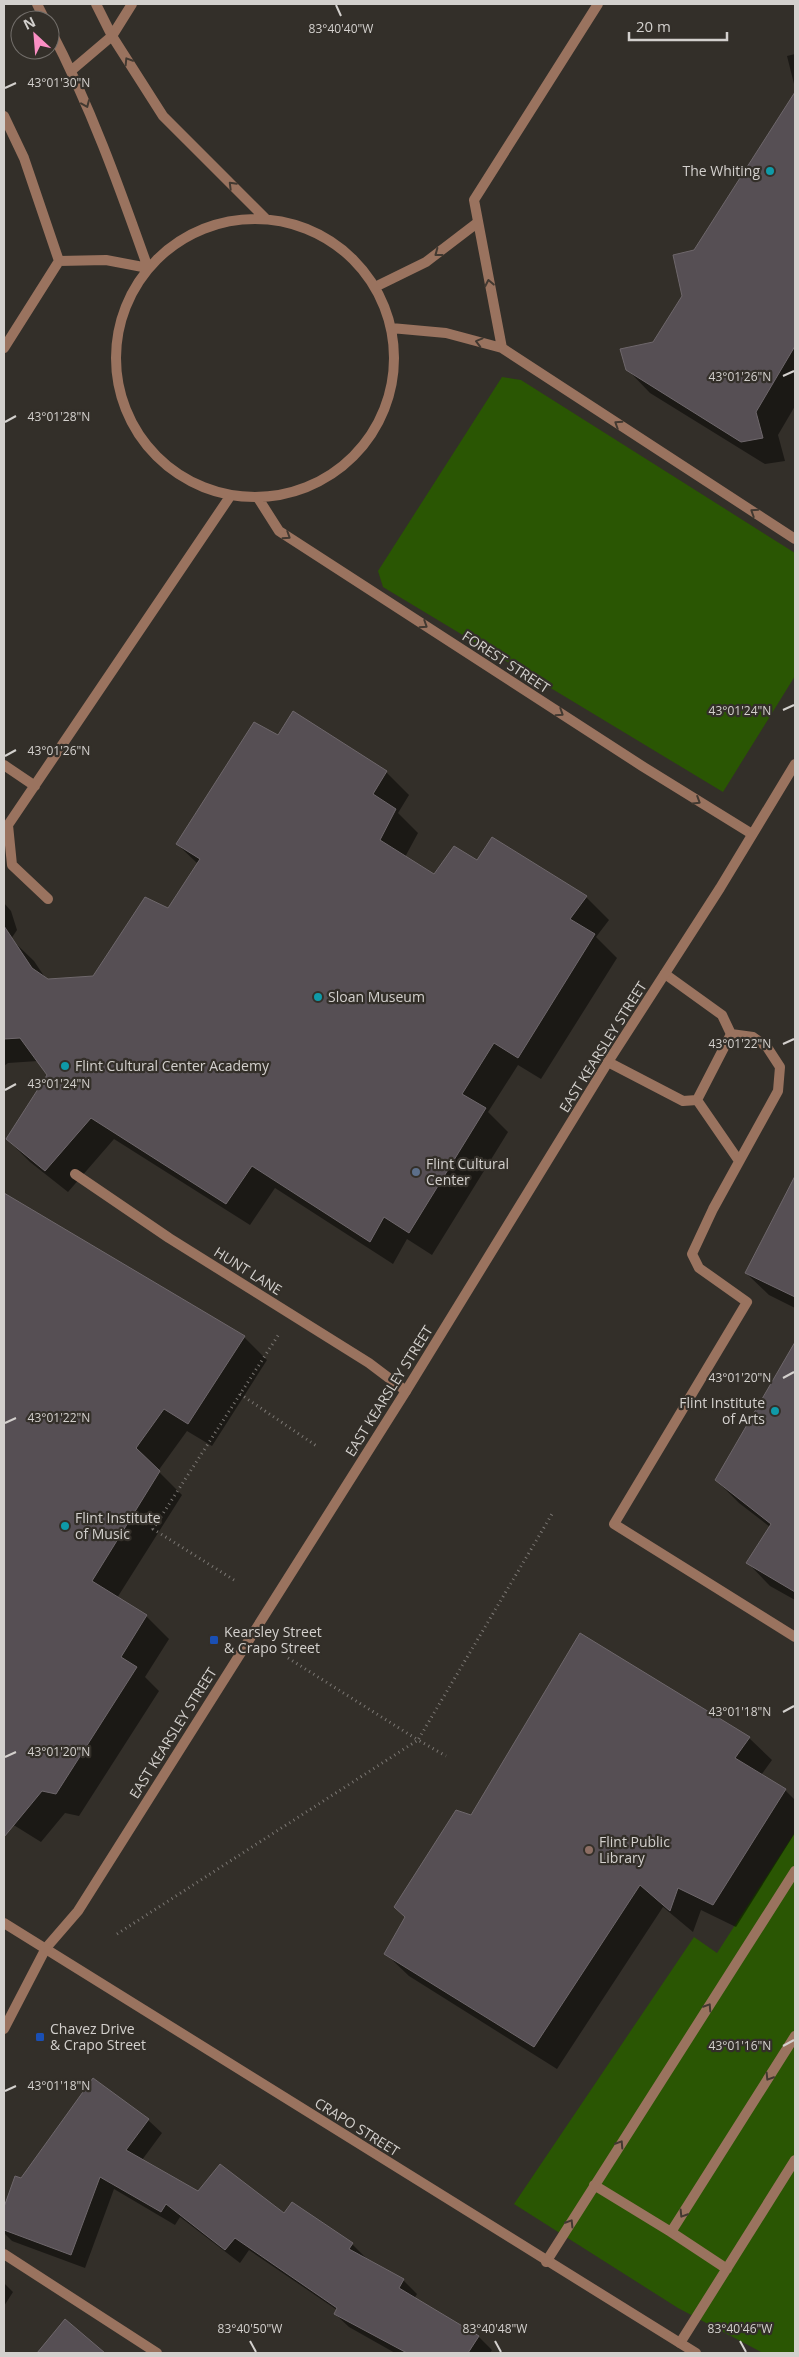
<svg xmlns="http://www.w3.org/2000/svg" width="799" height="2357" font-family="'Open Sans',sans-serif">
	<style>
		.green { fill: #2a5603 }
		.shadow { fill: #0007 }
		.building { fill: #564f54; stroke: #6e676b }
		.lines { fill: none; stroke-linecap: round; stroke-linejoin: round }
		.path { stroke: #7c7874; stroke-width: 3; stroke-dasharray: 1 4; stroke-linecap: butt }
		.service { stroke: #9a735f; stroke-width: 10 }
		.minor { stroke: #9a735f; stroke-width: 10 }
		.tertiary { stroke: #9a735f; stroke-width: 10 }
		.oneway { stroke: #423931 }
		.ticks { fill: none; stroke: #d3d0cd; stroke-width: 2 }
		.culture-dot { fill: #0f9aa8; stroke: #332f29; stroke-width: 2 }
		.service-dot { fill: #5c6f8a; stroke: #332f29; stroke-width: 2 }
		.transit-dot { fill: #1a4fb4; stroke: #332f29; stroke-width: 2 }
		.education-dot { fill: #8d6e63; stroke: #332f29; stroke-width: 2 }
		.labels { text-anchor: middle; stroke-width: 4.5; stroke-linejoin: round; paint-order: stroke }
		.poi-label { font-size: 14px; fill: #d3d0cd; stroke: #332f29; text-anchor: start }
		.street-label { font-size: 14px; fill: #d3d0cd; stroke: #332f29 }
		.ticks-label { font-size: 12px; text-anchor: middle; fill: #d3d0cd; stroke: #332f29; stroke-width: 4.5; stroke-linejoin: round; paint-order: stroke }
	</style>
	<rect width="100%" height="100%" fill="#332f29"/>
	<path class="green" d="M 502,377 L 521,380 L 795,553 L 795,676 L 723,792 L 383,587 L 378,571 Z
		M 795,1832 L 795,2353 L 763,2353 L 678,2308 L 514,2204 L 694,1937 L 717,1953 Z"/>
	<path class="shadow" d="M 795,54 L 795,88 L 787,56 Z
		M 795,94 L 795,406 L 778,435 L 785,461 L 765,464 L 650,393 L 627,369 L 654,344 L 683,296 L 695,251 Z
		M 278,737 L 386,772 L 409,795 L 398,813 L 418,833 L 405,857 L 435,875 L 478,862 L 586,897 L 609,920 L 596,937 L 617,958 L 541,1079 L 518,1065 L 488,1112 L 508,1132 L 432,1255 L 407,1239 L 393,1264 L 275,1188 L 250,1225 L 114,1139 L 68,1192 L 30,1162 L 7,1139 L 48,1075 L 38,1061 L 8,1063 L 4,1066 L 4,903 L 11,911 L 17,930 L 11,939 L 34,961 L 46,979 L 94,978 L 168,910 L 198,864 L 177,844 Z
		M 795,1179 L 795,1308 L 769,1295 L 746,1273 Z
		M 4,1194 L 244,1337 L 267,1360 L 212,1446 L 187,1431 L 158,1471 L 182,1495 L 117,1598 L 146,1616 L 169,1639 L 145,1677 L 159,1691 L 79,1816 L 65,1813 L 41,1842 L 4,1819 Z
		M 795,1345 L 795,1600 L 770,1586 L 748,1563 L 770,1527 L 739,1503 L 716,1480 Z
		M 749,1738 L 772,1760 L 761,1775 L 785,1790 L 795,1800 L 795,1833 L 736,1927 L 701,1910 L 693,1932 L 663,1907 L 557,2069 L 409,1976 L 386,1954 L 471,1816 Z
		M 148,2120 L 162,2133 L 142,2160 L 199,2193 L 284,2215 L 352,2244 L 366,2258 L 403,2280 L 417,2294 L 414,2299 L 478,2336 L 492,2350 L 490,2353 L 395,2353 L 349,2327 L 335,2314 L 337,2310 L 249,2250 L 240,2263 L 180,2217 L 175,2225 L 114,2189 L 85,2268 L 12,2241 L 4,2233 L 4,2211 L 16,2177 L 22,2179 Z
		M 4,2283 L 13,2292 L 4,2306 Z
		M 65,2321 L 92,2344 L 101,2353 L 38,2353 Z"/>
	<path class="building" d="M 795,92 L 795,346 L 756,412 L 763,438 L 741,442 L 626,370 L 620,349 L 653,342 L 682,296 L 673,255 L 694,250 Z
		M 293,711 L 387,771 L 373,794 L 396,809 L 380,840 L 434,874 L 454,846 L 477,860 L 492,837 L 587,896 L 570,919 L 595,934 L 518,1058 L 494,1043 L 462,1094 L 486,1108 L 409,1233 L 384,1217 L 370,1242 L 252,1166 L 226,1204 L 91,1118 L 45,1171 L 6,1139 L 47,1075 L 20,1038 L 4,1039 L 4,926 L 32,968 L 48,979 L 93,976 L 145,897 L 168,908 L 200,859 L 176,844 L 254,722 L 278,735 Z
		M 795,1176 L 795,1297 L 745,1273 Z
		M 4,1193 L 245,1336 L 188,1424 L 164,1409 L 136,1448 L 160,1471 L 92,1581 L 147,1615 L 121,1657 L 137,1667 L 56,1794 L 42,1791 L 4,1837 Z
		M 795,1342 L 795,1592 L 746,1563 L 771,1524 L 715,1480 Z
		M 580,1633 L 750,1737 L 735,1758 L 786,1789 L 713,1905 L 678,1888 L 670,1911 L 640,1885 L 534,2047 L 384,1954 L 405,1917 L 394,1907 L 456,1810 L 471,1815 Z
		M 93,2078 L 149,2119 L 126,2150 L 198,2191 L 220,2164 L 284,2213 L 292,2202 L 353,2243 L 349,2249 L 404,2279 L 399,2288 L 479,2336 L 468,2353 L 407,2353 L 334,2314 L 337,2308 L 235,2238 L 225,2250 L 166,2204 L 161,2212 L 100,2177 L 71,2255 L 4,2230 L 4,2207 L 15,2176 L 21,2178 Z
		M 65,2319 L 105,2353 L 37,2353 Z"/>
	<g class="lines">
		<path class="path" d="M 240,1394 L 318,1447
			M 234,1580 L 153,1529 L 279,1334
			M 288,1658 L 418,1740 L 552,1514
			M 117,1934 L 418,1740 L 446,1756"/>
		<path class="service" d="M 37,4 L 45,20
			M 96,4 L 112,36 L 163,116 L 266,219
			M 50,29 C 90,105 119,186 148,268
			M 72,70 L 112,36 L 132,4
			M 4,116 L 24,158 L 59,261 L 4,348
			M116 358a139 139 0 1 1 278 0a139 139 0 1 1-278 0Z
			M 59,261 L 106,260 L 148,268
			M 375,287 L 426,262 L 477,223
			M 391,328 L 446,333 L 502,348 L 795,539
			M 502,348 L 474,200 L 598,4
			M 258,498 L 279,531 L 642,766 L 752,834
			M 4,765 L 35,786
			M 48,899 L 12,865 L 8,825 L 231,495
			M 731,1034 L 753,1037 L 767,1047 L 780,1067 L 778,1091 L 713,1209 L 692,1254 L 699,1268 L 747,1302 L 614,1524 L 795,1637
			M 608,1062 L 683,1101 L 697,1100 L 731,1034 L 722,1015 L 665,974
			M 697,1100 L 739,1161
			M 594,2185 L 671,2232 L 795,2036
			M 671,2232 L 727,2269
			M 4,2254 L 157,2353
			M 546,2262 L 795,1871
			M 680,2343 L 795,2160"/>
		<path class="minor" d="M 75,1174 L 169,1238 L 369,1363 L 406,1391
			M 4,1923 L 696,2353"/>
		<path class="tertiary" d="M 4,2029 L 46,1948 L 78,1911 L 406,1391 L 608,1062 L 720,888 L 795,764"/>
	</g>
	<defs><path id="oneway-chevron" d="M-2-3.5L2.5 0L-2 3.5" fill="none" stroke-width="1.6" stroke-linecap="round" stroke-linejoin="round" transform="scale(1.25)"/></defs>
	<g class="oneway">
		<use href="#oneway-chevron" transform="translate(128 61) rotate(-122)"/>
		<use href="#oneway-chevron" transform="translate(86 104) rotate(67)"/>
		<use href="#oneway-chevron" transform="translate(232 185) rotate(-135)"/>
		<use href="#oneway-chevron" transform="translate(438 253) rotate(143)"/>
		<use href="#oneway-chevron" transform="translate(489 283) rotate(-101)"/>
		<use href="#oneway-chevron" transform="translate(479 342) rotate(-165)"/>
		<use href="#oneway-chevron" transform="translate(618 424) rotate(-147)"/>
		<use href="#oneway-chevron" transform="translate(754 512) rotate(-147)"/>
		<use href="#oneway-chevron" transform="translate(287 536) rotate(33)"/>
		<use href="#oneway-chevron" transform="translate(424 625) rotate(33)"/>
		<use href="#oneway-chevron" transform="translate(560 713) rotate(33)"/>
		<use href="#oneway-chevron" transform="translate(697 801) rotate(32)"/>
		<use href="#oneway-chevron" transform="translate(708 2007) rotate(-57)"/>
		<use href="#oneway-chevron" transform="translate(769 2077) rotate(122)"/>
		<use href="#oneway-chevron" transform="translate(620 2144) rotate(-57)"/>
		<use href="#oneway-chevron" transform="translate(683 2214) rotate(122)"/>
		<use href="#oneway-chevron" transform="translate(570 2223) rotate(-58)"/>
	</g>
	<path class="ticks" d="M 336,5 L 341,16M 5,88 L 16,83M 783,376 L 794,371M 5,422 L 16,416M 783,710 L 794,705M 5,756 L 16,750M 783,1044 L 794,1039M 5,1090 L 16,1084M 783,1378 L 794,1372M 5,1423 L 16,1418M 783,1712 L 794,1706M 5,1757 L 16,1752M 783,2046 L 794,2040M 5,2091 L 16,2086M 250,2341 L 256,2352M 495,2341 L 501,2352M 740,2341 L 746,2352"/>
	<g class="culture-dot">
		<circle cx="770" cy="171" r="5"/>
		<circle cx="318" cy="997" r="5"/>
		<circle cx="65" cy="1066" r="5"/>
		<circle cx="775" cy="1411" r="5"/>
		<circle cx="65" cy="1526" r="5"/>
	</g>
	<circle class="service-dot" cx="416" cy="1172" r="5"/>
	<g class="transit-dot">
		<rect x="209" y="1635" width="10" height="10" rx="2.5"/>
		<rect x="35" y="2032" width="10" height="10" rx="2.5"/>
	</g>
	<circle class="education-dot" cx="589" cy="1850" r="5"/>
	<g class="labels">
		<g class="poi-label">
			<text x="760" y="176" text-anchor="end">The Whiting</text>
			<text x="328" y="1002">Sloan Museum</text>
			<text x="75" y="1071">Flint Cultural Center Academy</text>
			<text x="426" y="1169">Flint Cultural<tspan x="426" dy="16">Center</tspan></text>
			<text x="765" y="1408" text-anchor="end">Flint Institute<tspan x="765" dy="16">of Arts</tspan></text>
			<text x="75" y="1523">Flint Institute<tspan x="75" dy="16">of Music</tspan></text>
			<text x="224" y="1637">Kearsley Street<tspan x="224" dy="16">&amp; Crapo Street</tspan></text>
			<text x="599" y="1847">Flint Public<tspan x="599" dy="16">Library</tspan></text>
			<text x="50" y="2034">Chavez Drive<tspan x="50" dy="16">&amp; Crapo Street</tspan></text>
		</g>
		<g class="street-label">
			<text transform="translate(506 662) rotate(33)" y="5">FOREST STREET</text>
			<text transform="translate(603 1047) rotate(-58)" y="5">EAST KEARSLEY STREET</text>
			<text transform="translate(248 1271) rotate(32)" y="5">HUNT LANE</text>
			<text transform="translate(389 1391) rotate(-58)" y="5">EAST KEARSLEY STREET</text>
			<text transform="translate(173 1733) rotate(-58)" y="5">EAST KEARSLEY STREET</text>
			<text transform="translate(357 2127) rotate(32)" y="5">CRAPO STREET</text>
		</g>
	</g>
	<g class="ticks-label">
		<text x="341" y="33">83°40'40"W</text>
		<text x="59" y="87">43°01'30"N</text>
		<text x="740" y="381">43°01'26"N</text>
		<text x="59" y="421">43°01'28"N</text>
		<text x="740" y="715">43°01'24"N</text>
		<text x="59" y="755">43°01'26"N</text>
		<text x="740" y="1048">43°01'22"N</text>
		<text x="59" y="1088">43°01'24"N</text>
		<text x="740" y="1382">43°01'20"N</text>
		<text x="59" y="1422">43°01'22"N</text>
		<text x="740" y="1716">43°01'18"N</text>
		<text x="59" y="1756">43°01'20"N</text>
		<text x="740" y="2050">43°01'16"N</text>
		<text x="59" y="2090">43°01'18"N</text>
		<text x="250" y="2333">83°40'50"W</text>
		<text x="495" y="2333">83°40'48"W</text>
		<text x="740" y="2333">83°40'46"W</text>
	</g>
	<rect width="799" height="2357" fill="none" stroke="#d3d0cd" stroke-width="10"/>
	<g transform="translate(35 35) rotate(334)"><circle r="24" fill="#332f29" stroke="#736f6b"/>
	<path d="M0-4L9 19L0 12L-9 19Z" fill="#fb8fc4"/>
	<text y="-8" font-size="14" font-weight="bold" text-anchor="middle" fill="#d3d0cd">N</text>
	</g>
	<path d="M629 32v8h98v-8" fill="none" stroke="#d3d0cd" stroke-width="2.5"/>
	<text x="636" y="32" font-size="15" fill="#d3d0cd" stroke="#332f29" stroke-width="4" paint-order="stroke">20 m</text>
</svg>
